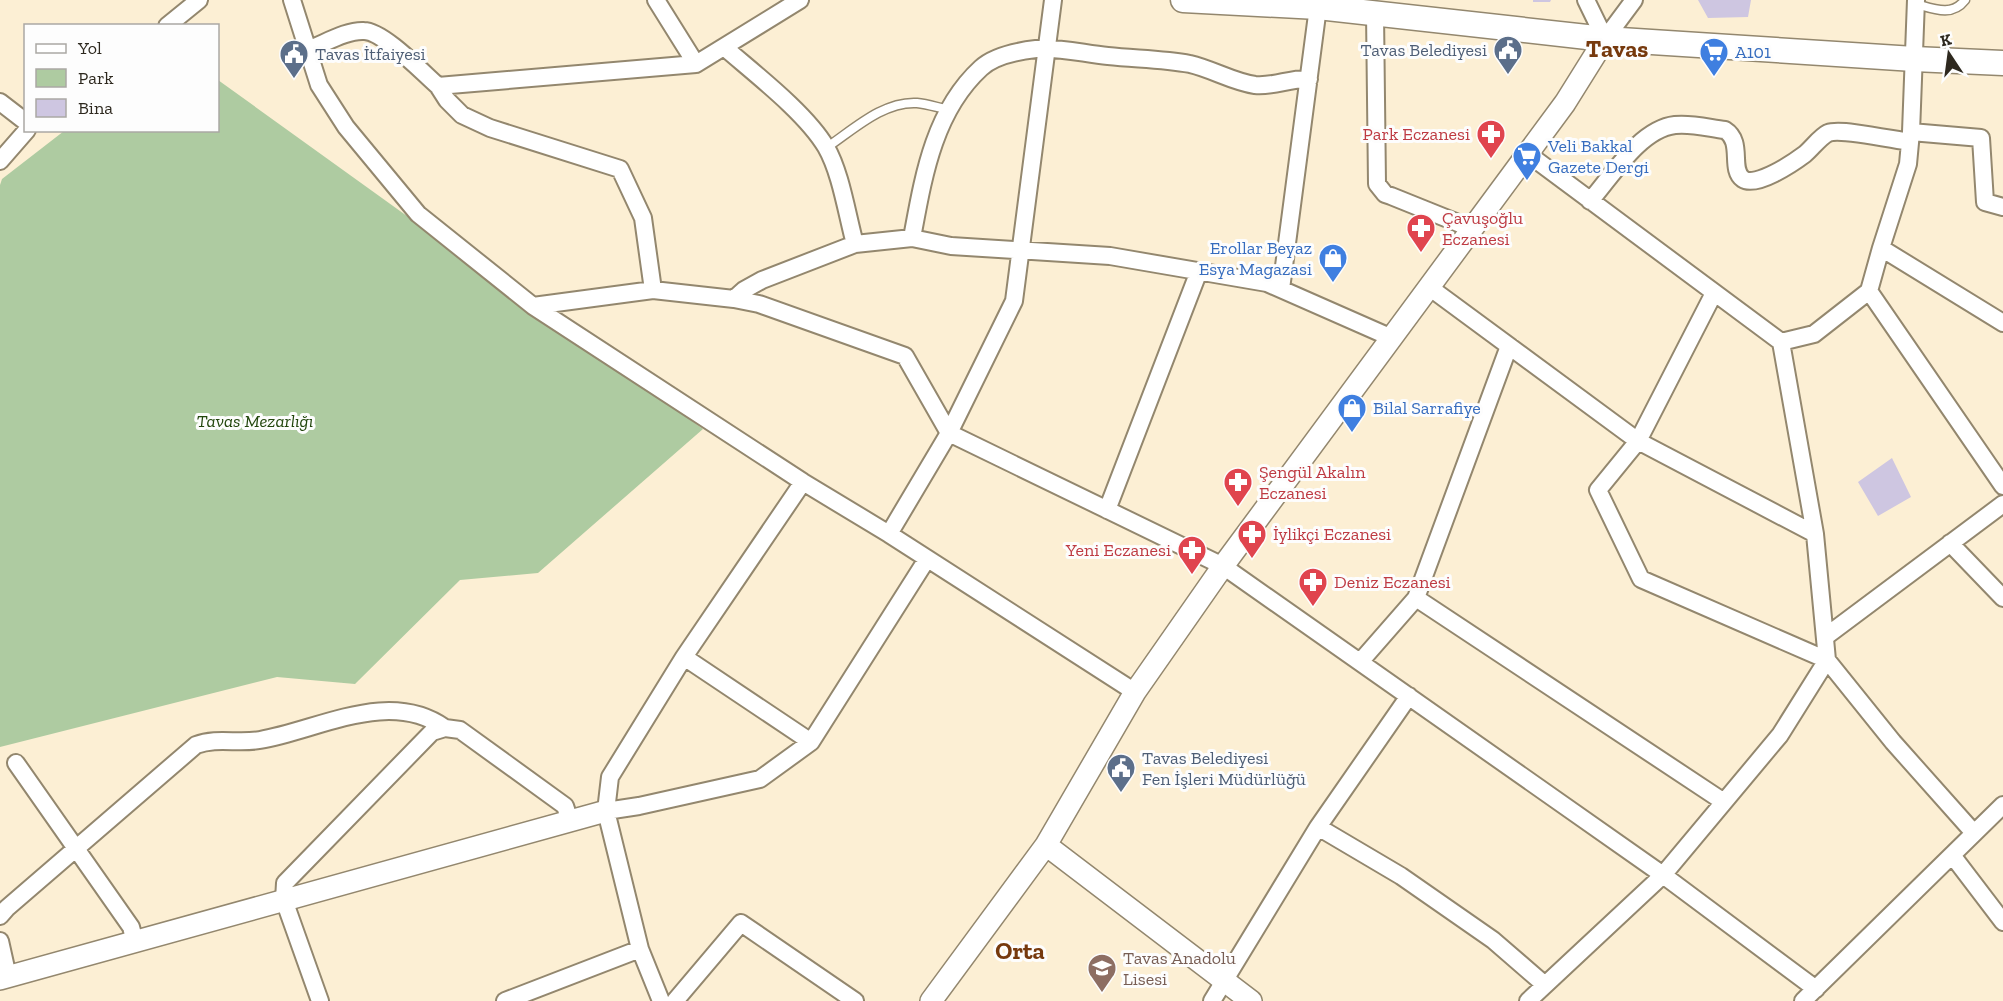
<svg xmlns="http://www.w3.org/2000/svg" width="2003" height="1001" font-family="'Zilla Slab',serif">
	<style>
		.green { fill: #aecba1 }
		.building { fill: #cec6e1 }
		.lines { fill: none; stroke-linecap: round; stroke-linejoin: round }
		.service-casing { stroke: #93876e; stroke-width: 11 }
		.minor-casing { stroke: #93876e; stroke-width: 20 }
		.tertiary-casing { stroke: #93876e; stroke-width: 24 }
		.secondary-casing { stroke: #93876e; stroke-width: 27 }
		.service { stroke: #fff; stroke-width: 8 }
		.minor { stroke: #fff; stroke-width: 16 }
		.tertiary { stroke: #fff; stroke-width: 21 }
		.secondary { stroke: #fff; stroke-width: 24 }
		.labels { text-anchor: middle; stroke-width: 6; stroke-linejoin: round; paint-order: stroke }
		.service-label { font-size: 18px; fill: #4e5e75; stroke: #fdfdfd; text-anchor: start }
		.shop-label { font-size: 18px; fill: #366cbe; stroke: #fdfdfd; text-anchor: start }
		.health-label { font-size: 18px; fill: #be3a42; stroke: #fdfdfd; text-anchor: start }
		.park-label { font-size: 18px; font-style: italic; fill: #22460c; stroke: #fdfdfd }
		.education-label { font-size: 18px; fill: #785e54; stroke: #fdfdfd; text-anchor: start }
		.district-label { font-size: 24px; font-weight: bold; fill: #76390d; stroke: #fdfdfd }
	</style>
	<rect width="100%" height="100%" fill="#fcefd4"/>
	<path class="green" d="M 218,80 L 703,429 L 538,573 L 460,580 L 355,684 L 277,677 L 0,747 L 0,185 L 2,179 L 64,131 L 218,130 Z"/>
	<path class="building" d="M 1533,0 L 1551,0 L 1550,2 L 1533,2 Z
		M 1698,0 L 1751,0 L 1748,17 L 1708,18 Z
		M 1892,458 L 1911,497 L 1878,516 L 1858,482 Z"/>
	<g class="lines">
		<g class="service-casing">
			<path id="service" d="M 1916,4 C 1934,9 1952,17 1965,0
				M 826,148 C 853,130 883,101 917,103 C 928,104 939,108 950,110"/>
		</g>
		<g class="minor-casing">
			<path id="minor" d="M 292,0 L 319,85 L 346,127 L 418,214 L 533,306 L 803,482 L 889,534 L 1135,692
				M 656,0 L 696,64
				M 1586,0 L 1605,39 L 1634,0
				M 1916,0 L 1911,132 L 1908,164 L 1881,248 L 2003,323
				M 1375,13 L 1377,184 L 1385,194 L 1391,196 L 1473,229
				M 167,26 L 199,0
				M 724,47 C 755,74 806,113 826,147 C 841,173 847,215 855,244
				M 307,50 C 324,44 346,30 364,31 C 383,31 422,72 438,86 L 696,64 L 800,0
				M 438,86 L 447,100 L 462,115 L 490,128 L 620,169 L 643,218 L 653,290
				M 0,102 L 26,122
				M 1911,132 L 1981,138 L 1985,202 L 2003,207
				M 1528,154 L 1781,342
				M 0,161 L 27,130
				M 1590,201 C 1612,176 1640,129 1675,125 C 1691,123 1709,128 1725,130 C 1744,142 1729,169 1743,179 C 1756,188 1793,163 1805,154 C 1812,148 1820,137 1828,133 C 1841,128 1894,140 1910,142
				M 912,238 C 923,179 933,112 981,68 C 994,56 1019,51 1036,49 C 1060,47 1085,54 1108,56 C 1136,59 1163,59 1190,64 C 1212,69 1233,82 1255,85 C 1274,87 1290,78 1309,79
				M 1429,287 L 1638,441 L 1815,534 L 1827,660 L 1641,579 L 1598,490 L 1638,441 L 1714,293
				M 1281,289 L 1318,7
				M 1869,291 L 2003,486
				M 734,299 L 744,290 L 762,280 L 855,244 L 912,238 L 951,246 L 1110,256 L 1267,283 L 1392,338
				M 533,306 L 653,290 L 734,299 L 759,304 L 905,356 L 949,433 L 1223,566 L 1663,875 L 1816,989
				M 1107,510 L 1199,271
				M 889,534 L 949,433 L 1014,301 L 1053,0
				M 1815,534 L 1781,342 L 1814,334 L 1869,291 L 1881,248
				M 1950,543 L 2003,598
				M 1416,598 L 1724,802
				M 1825,637 L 2003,504
				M 684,657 L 811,742
				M 1360,662 L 1416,598 L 1509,346
				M 16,763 L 131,927 L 135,942
				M 606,811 L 639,806 L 760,779 L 811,742 L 927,559
				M 1318,827 L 1401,876 L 1493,940 L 1545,985
				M 1952,855 L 2003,922
				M 0,916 L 7,908 L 196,745 C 217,737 238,744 260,740 C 319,730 389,688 445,728
				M 0,941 L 8,977
				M 320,1001 L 284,900 L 285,883 L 432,732 L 445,728 L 460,730 L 565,806 L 570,821
				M 505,1001 L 640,949
				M 661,1001 L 640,949 L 606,811 L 610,777 L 684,657 L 803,482
				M 675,1001 L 741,923 L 855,1001
				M 1212,1001 L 1318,827 L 1409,696
				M 1528,1001 L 1663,875 L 1780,735 L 1827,660 L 1893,742 L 1974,833
				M 1803,1001 L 2003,805"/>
		</g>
		<g class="tertiary-casing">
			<path id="tertiary" d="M 1046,845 L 1251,1001
				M 0,979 L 606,811
				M 931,1001 L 1046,845 L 1135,692 L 1223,566 L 1565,103 L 1605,39"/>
		</g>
		<g class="secondary-casing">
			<path id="secondary" d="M 1183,0 L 1318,7 L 1605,39 L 1914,59 L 2003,63"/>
		</g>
		<use href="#service" class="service"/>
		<use href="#minor" class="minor"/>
		<use href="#tertiary" class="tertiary"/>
		<use href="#secondary" class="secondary"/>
	</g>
	<defs>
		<g id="civic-pin" transform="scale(1.5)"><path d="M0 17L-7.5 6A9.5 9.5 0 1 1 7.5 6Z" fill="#5c6f8a" stroke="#fdfdfd"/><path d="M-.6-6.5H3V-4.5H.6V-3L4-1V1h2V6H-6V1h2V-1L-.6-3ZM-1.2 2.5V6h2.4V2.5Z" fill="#fff"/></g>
		<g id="supermarket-pin" transform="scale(1.5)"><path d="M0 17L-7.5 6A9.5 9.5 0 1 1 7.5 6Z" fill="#3f7fe0" stroke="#fdfdfd"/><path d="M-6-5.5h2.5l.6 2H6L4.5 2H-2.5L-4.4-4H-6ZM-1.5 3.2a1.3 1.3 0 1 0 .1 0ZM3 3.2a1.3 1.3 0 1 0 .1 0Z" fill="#fff"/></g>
		<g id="pharmacy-pin" transform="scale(1.5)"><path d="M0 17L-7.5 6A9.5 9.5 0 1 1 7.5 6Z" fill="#e0444e" stroke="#fdfdfd"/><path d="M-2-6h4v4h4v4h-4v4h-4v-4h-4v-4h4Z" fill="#fff"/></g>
		<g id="shop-pin" transform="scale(1.5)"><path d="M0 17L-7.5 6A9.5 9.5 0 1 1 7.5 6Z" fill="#3f7fe0" stroke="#fdfdfd"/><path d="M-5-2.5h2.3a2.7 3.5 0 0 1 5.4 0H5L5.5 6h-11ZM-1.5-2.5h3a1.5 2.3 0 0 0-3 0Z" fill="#fff"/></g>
		<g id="school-pin" transform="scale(1.5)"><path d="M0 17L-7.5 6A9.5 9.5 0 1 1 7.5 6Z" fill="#8d6e63" stroke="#fdfdfd"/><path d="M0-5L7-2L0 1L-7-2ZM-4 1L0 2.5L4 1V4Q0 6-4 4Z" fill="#fff"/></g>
	</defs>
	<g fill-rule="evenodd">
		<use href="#civic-pin" x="1508" y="50"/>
		<use href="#supermarket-pin" x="1714" y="52"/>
		<use href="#civic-pin" x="294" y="54"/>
		<use href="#pharmacy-pin" x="1491" y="134"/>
		<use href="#supermarket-pin" x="1527" y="156"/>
		<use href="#pharmacy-pin" x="1421" y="228"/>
		<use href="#shop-pin" x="1333" y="258"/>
		<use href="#shop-pin" x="1352" y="408"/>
		<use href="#pharmacy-pin" x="1238" y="482"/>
		<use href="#pharmacy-pin" x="1252" y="534"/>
		<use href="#pharmacy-pin" x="1192" y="550"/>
		<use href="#pharmacy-pin" x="1313" y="582"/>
		<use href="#civic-pin" x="1121" y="768"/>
		<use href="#school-pin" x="1102" y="968"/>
	</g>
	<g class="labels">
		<g class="service-label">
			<text x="1487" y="56" text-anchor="end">Tavas Belediyesi</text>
			<text x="315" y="60">Tavas İtfaiyesi</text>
			<text x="1142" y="764">Tavas Belediyesi<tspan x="1142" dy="21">Fen İşleri Müdürlüğü</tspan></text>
		</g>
		<g class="shop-label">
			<text x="1735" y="58">A101</text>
			<text x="1548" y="152">Veli Bakkal<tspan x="1548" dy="21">Gazete Dergi</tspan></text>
			<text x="1312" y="254" text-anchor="end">Erollar Beyaz<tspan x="1312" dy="21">Esya Magazasi</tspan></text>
			<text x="1373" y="414">Bilal Sarrafiye</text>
		</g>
		<g class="health-label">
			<text x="1470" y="140" text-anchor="end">Park Eczanesi</text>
			<text x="1442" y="224">Çavuşoğlu<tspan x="1442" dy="21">Eczanesi</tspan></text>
			<text x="1259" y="478">Şengül Akalın<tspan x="1259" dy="21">Eczanesi</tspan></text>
			<text x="1273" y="540">İylikçi Eczanesi</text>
			<text x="1171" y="556" text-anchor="end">Yeni Eczanesi</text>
			<text x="1334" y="588">Deniz Eczanesi</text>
		</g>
		<g class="park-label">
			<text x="255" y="427">Tavas Mezarlığı</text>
		</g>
		<g class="education-label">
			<text x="1123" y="964">Tavas Anadolu<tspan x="1123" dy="21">Lisesi</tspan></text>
		</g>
		<g class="district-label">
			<text x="1617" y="57">Tavas</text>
			<text x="1020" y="959">Orta</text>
		</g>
	</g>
	<rect x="24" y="24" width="195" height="108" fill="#fdfdfd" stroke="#aaa8a4" stroke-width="1.5"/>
	<rect x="36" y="44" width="30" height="9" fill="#ffffff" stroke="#aaa8a4" stroke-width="1.5"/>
	<text x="78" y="54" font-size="18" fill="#2d281e">Yol</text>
	<rect x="36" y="69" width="30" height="18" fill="#aecba1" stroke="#aaa8a4" stroke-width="1.5"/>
	<text x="78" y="84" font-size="18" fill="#2d281e">Park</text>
	<rect x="36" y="99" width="30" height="18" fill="#cec6e1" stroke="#aaa8a4" stroke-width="1.5"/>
	<text x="78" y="114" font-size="18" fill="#2d281e">Bina</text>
	<g transform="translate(1949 54) rotate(347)" stroke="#fdfdfd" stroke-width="4.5" paint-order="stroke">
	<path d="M0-4.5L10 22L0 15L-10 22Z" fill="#2d281e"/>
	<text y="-9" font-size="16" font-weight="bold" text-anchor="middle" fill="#2d281e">K</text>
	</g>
</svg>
